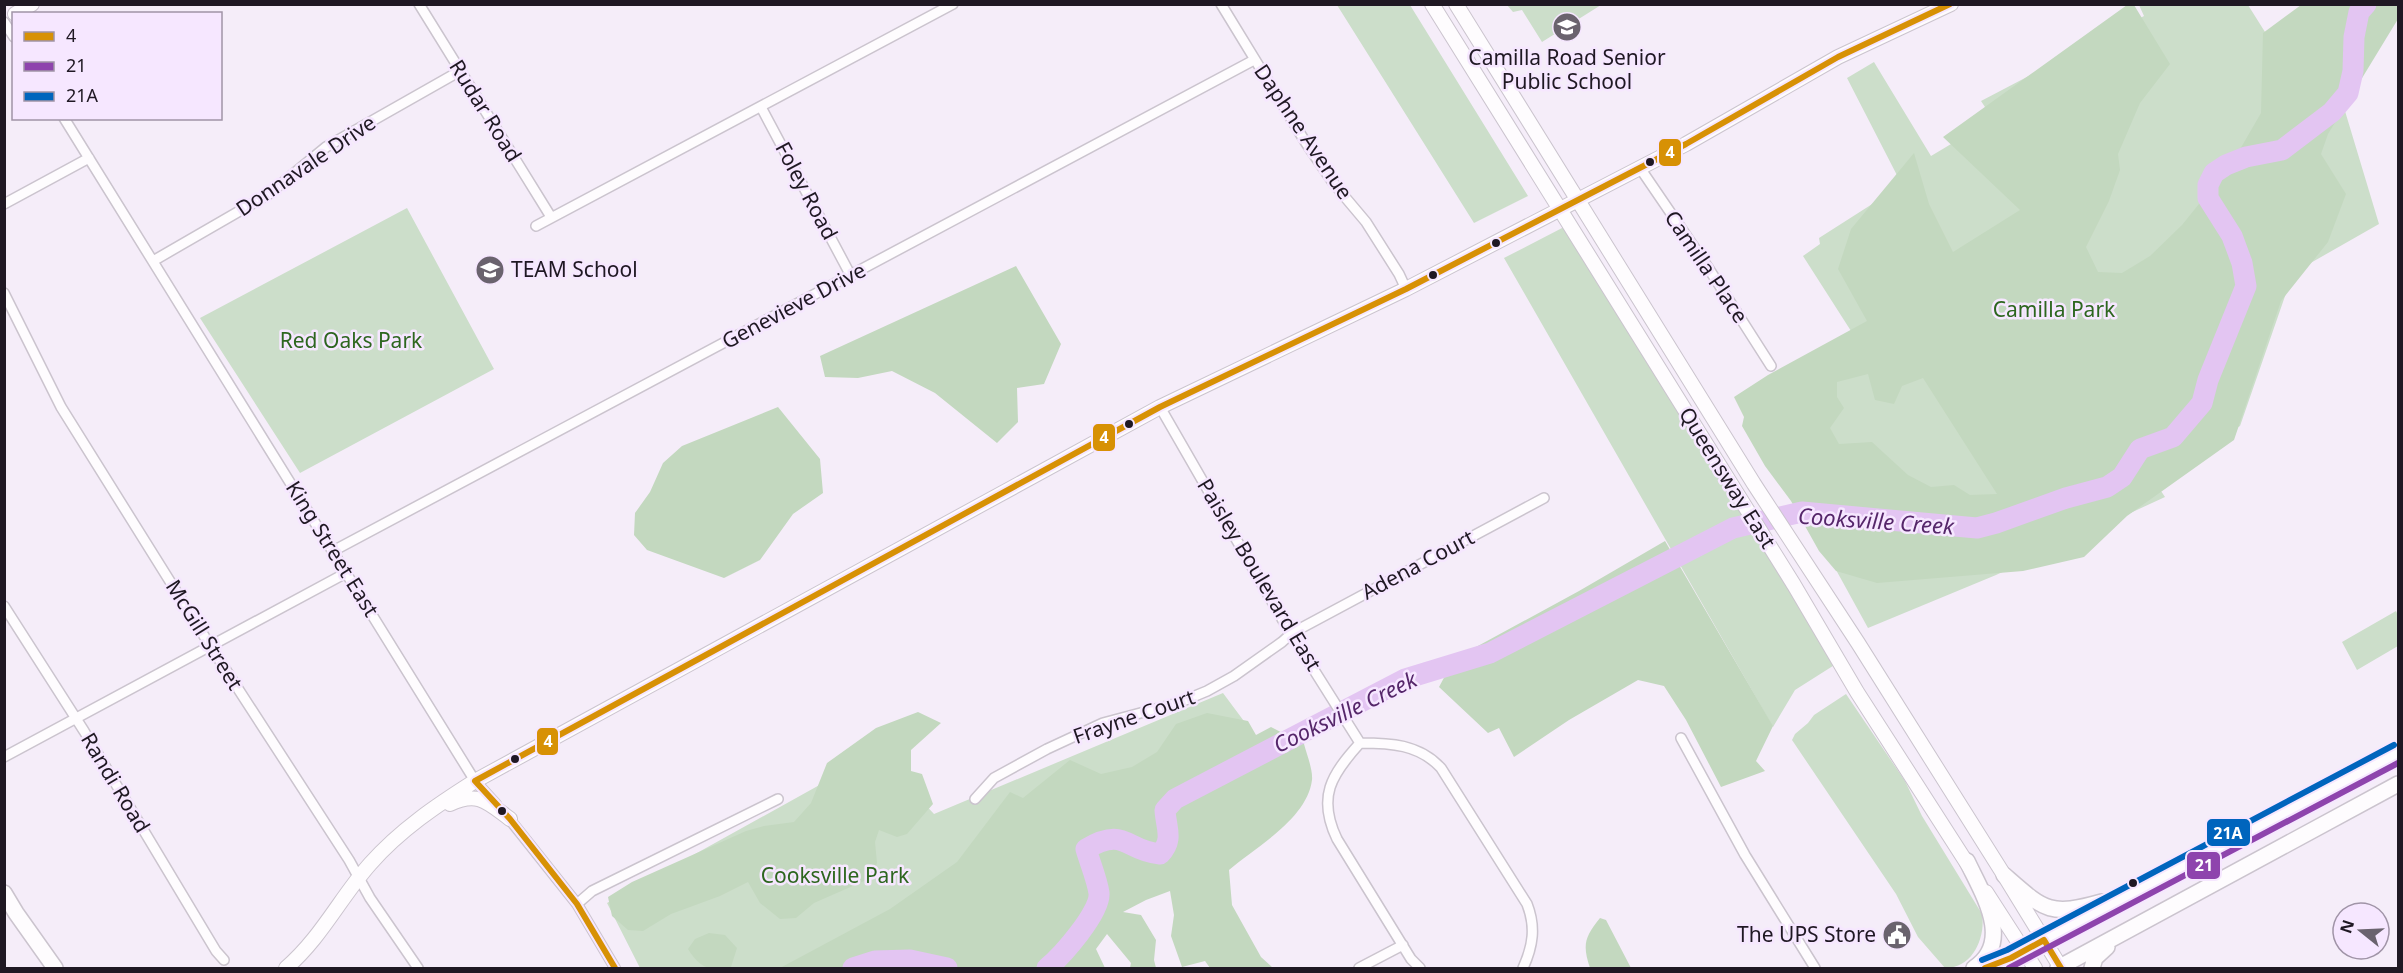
<svg xmlns="http://www.w3.org/2000/svg" width="2403" height="973" font-family="'Noto Sans',sans-serif">
	<style>
		.green { fill: #ccdeca }
		.forest { fill: #c3d8bf; fill-rule: evenodd }
		.lines { fill: none; stroke-linecap: round; stroke-linejoin: round }
		.river { stroke: #e3c5f2; stroke-width: 21 }
		.street-casing { stroke: #cbc4ce; stroke-width: 12 }
		.secondary-casing { stroke: #cbc4ce; stroke-width: 16 }
		.primary-casing { stroke: #cbc4ce; stroke-width: 18 }
		.street { stroke: #fefcfe; stroke-width: 9 }
		.secondary { stroke: #fefcfe; stroke-width: 14 }
		.primary { stroke: #fefcfe; stroke-width: 15 }
		.bus-1-casing { stroke: #f6e7ff; stroke-width: 10 }
		.bus-2-casing { stroke: #f6e7ff; stroke-width: 10 }
		.bus-3-casing { stroke: #f6e7ff; stroke-width: 10 }
		.bus-1 { stroke: #d79105; stroke-width: 6 }
		.bus-2 { stroke: #8e44ad; stroke-width: 6 }
		.bus-3 { stroke: #0065bd; stroke-width: 6 }
		.bus-dot { fill: #1f1823; stroke: #f6e7ff; stroke-width: 2 }
		.labels { text-anchor: middle; stroke-width: 5; stroke-linejoin: round; paint-order: stroke }
		.poi-label { font-size: 21px; fill: #1f1823; stroke: #f6e7ff }
		.street-label { font-size: 21px; fill: #1f1823; stroke: #f6e7ff }
		.park-label { font-size: 21px; fill: #2d661f; stroke: #f6e7ff }
		.water-label { font-size: 22px; font-style: italic; fill: #55266a; stroke: #f6e7ff }
		.line-badge { stroke: #f6e7ff; stroke-width: 2 }
		.badge-label { font-size: 16px; text-anchor: middle; font-weight: bold; fill: #fff }
	</style>
	<rect width="100%" height="100%" fill="#f5edf9"/>
	<path class="green" d="M 1337,5 L 1410,5 L 1528,196 L 1474,223 Z
		M 1507,5 L 1601,5 L 1542,42 L 1522,10 L 1513,12 Z
		M 2139,5 L 2248,5 L 2277,51 L 2320,28 L 2379,224 L 2293,273 L 2240,426 L 2153,479 L 2165,497 L 1996,575 L 1868,628 L 1742,399 L 1851,331 L 1803,256 L 1820,244 L 1819,238 L 1902,185 L 1847,78 L 1874,62 L 1931,156 L 1993,119 L 1981,101 L 2144,16 Z
		M 407,208 L 494,369 L 300,473 L 200,318 Z
		M 1564,227 L 1836,664 L 1795,690 L 1773,727 L 1504,258 Z
		M 2396,611 L 2398,615 L 2398,646 L 2357,670 L 2342,642 Z
		M 1223,693 L 1261,744 L 848,968 L 640,968 L 607,903 L 877,753 L 934,814 Z
		M 1846,694 L 1905,781 L 1922,816 L 1982,914 C 1986,938 1972,969 1945,968 L 1918,937 L 1896,894 L 1792,740 L 1795,734 L 1808,723 L 1814,715 Z"/>
	<path class="forest" d="M 2127,5 L 2134,5 L 2170,64 L 2140,103 L 2118,154 L 2120,170 L 2109,201 L 2086,247 L 2098,272 L 2122,273 L 2150,256 L 2182,225 L 2232,163 L 2261,113 L 2263,33 L 2301,5 L 2398,5 L 2398,19 L 2328,134 L 2321,154 L 2346,194 L 2328,242 L 2281,301 L 2234,440 L 2127,516 L 2084,557 L 2023,571 L 1877,583 L 1836,571 L 1819,551 L 1791,501 L 1765,466 L 1742,426 L 1744,417 L 1734,397 L 1768,375 L 1867,321 L 1838,269 L 1851,229 L 1914,153 L 1929,204 L 1953,252 L 2020,210 L 1943,137 ZM 1868,374 L 1875,400 L 1894,404 L 1902,386 L 1923,378 L 1997,494 L 1970,495 L 1954,485 L 1931,487 L 1908,475 L 1872,442 L 1839,444 L 1830,428 L 1844,408 L 1837,397 L 1837,382 Z
		M 1016,266 L 1061,344 L 1044,384 L 1017,388 L 1018,422 L 997,443 L 935,393 L 892,371 L 858,378 L 825,377 L 820,356 Z
		M 778,407 L 820,459 L 823,493 L 793,514 L 760,560 L 724,578 L 647,550 L 634,535 L 635,513 L 650,492 L 663,463 L 682,446 Z
		M 1665,541 L 1773,726 L 1756,761 L 1765,771 L 1721,787 L 1686,720 L 1664,686 L 1638,680 L 1569,720 L 1514,757 L 1499,728 L 1488,733 L 1439,687 L 1454,659 L 1579,591 Z
		M 918,712 L 941,723 L 911,750 L 911,771 L 922,774 L 933,804 L 907,834 L 897,837 L 879,830 L 875,842 L 877,863 L 871,878 L 814,903 L 796,918 L 780,919 L 760,903 L 748,882 L 720,896 L 671,914 L 643,931 L 628,930 L 612,916 L 608,897 L 632,882 L 746,831 L 764,826 L 794,822 L 811,803 L 827,763 L 876,728 Z
		M 1207,713 L 1248,721 L 1256,735 L 1271,727 L 1304,744 C 1307,755 1313,770 1312,780 C 1307,819 1256,847 1229,870 L 1232,905 L 1261,957 L 1273,968 L 1210,968 L 1205,961 L 1182,967 L 1171,936 L 1174,915 L 1170,891 L 1146,900 L 1123,912 L 1141,915 L 1156,940 L 1154,960 L 1156,968 L 1130,968 L 1131,963 L 1107,934 L 1096,949 L 1105,968 L 780,968 L 890,909 L 957,862 L 1010,792 L 1023,798 L 1070,760 L 1101,774 L 1132,767 L 1157,752 L 1176,724 Z
		M 1600,918 L 1606,920 L 1631,968 L 1590,968 C 1582,944 1585,937 1600,918 Z
		M 709,933 L 725,935 L 737,948 L 731,967 C 710,973 698,966 688,949 L 695,939 Z"/>
	<g class="lines">
		<path class="river" d="M 853,968 L 875,961 L 910,960 L 947,968
			M 1047,968 C 1061,957 1101,912 1099,893 C 1097,879 1090,863 1086,849 C 1126,826 1125,851 1160,854 C 1174,840 1166,828 1165,810 L 1175,799 L 1405,679 L 1490,653 L 1733,528 L 1802,512 L 1977,528 L 1996,523 L 2066,498 L 2107,487 L 2122,477 L 2140,449 L 2173,437 L 2202,403 L 2208,380 L 2246,286 L 2242,263 L 2232,236 L 2208,198 L 2208,185 L 2214,173 L 2226,165 L 2246,157 L 2282,150 L 2332,112 L 2348,93 L 2353,71 L 2354,37 L 2359,12 L 2366,4"/>
		<g class="street-casing">
			<path id="street" d="M 419,4 L 551,217
				M 1221,4 L 1306,143 L 1334,184 L 1366,222 L 1399,274 L 1406,289
				M 4,22 L 14,37
				M 761,107 L 851,276
				M 64,118 L 475,781 L 496,804
				M 1640,168 L 1709,269 L 1771,366
				M 4,204 L 89,158
				M 536,226 L 953,4
				M 153,261 L 269,194 L 326,147 L 460,71
				M 4,293 L 61,407 L 211,647 L 349,860 L 370,898 L 418,968
				M 1160,407 L 1285,624 L 1360,743
				M 333,551 L 1254,60
				M 4,606 L 84,731 L 216,951 L 224,960
				M 1681,738 L 1745,855 L 1815,968
				M 4,757 L 346,573
				M 975,799 L 994,778 L 1047,749 L 1103,723 L 1178,703 L 1207,691 L 1234,676 L 1282,642 L 1292,633 L 1544,498
				M 507,816 L 577,904 L 615,968
				M 577,904 L 592,891 L 778,799
				M 1359,968 L 1403,945
				M 1420,968 L 1411,959 L 1337,839 C 1317,797 1331,775 1360,743 C 1390,743 1419,744 1441,768 L 1527,904 C 1536,927 1533,946 1523,968"/>
		</g>
		<g class="secondary-casing">
			<path id="secondary" d="M 1432,4 L 1794,585 L 1857,692 L 1972,871
				M 1456,4 L 1754,484 L 1858,643 L 2004,875 L 2061,968
				M 15,14 L 32,4
				M 450,804 C 478,791 487,802 510,819
				M 1986,892 L 2035,968
				M 286,968 C 321,938 340,898 370,864 C 400,830 437,805 475,781 L 1160,407 L 1406,289 L 1686,144 L 1838,57 L 1951,4"/>
		</g>
		<g class="primary-casing">
			<path id="primary" d="M 1967,861 C 1982,893 2014,942 1974,968
				M 2004,875 C 2044,910 2049,917 2102,902
				M 4,893 L 16,913 L 55,968
				M 1985,968 L 2011,958 L 2125,896 L 2398,753
				M 2058,968 L 2398,784
				M 2092,968 L 2095,958 L 2107,947"/>
		</g>
		<use href="#street" class="street"/>
		<use href="#secondary" class="secondary"/>
		<use href="#primary" class="primary"/>
		<g class="bus-1-casing">
			<path id="bus-1" d="M 615,968 L 577,904 L 510,819 L 475,781 L 1160,407 L 1406,289 L 1686,144 L 1838,57 L 1950,4
				M 1985,968 L 2011,958 L 2044,940 L 2061,968"/>
		</g>
		<g class="bus-2-casing">
			<path id="bus-2" d="M 2009,968 L 2398,763"/>
		</g>
		<g class="bus-3-casing">
			<path id="bus-3" d="M 1982,960 L 2007,950 L 2394,745"/>
		</g>
		<use href="#bus-1" class="bus-1"/>
		<use href="#bus-2" class="bus-2"/>
		<use href="#bus-3" class="bus-3"/>
	</g>
	<defs>
		<g id="school-disc" transform="scale(1.5)"><circle r="9.5" fill="#6a636e" stroke="#f6e7ff"/><path d="M0-5L7-2L0 1L-7-2ZM-4 1L0 2.5L4 1V4Q0 6-4 4Z" fill="#fff"/></g>
		<g id="civic-disc" transform="scale(1.5)"><circle r="9.5" fill="#6a636e" stroke="#f6e7ff"/><path d="M-.6-6.5H3V-4.5H.6V-3L4-1V1h2V6H-6V1h2V-1L-.6-3ZM-1.2 2.5V6h2.4V2.5Z" fill="#fff"/></g>
	</defs>
	<g fill-rule="evenodd">
		<use href="#school-disc" x="1567" y="27"/>
		<use href="#school-disc" x="490" y="270"/>
		<use href="#civic-disc" x="1897" y="935"/>
	</g>
	<g class="bus-dot">
		<circle cx="1650" cy="162" r="5"/>
		<circle cx="1496" cy="243" r="5"/>
		<circle cx="1433" cy="275" r="5"/>
		<circle cx="1129" cy="424" r="5"/>
		<circle cx="515" cy="759" r="5"/>
		<circle cx="502" cy="811" r="5"/>
		<circle cx="2133" cy="883" r="5"/>
	</g>
	<g class="labels">
		<g class="poi-label">
			<text x="1567" y="65">Camilla Road Senior<tspan x="1567" dy="24">Public School</tspan></text>
			<text x="511" y="277" text-anchor="start">TEAM School</text>
			<text x="1876" y="942" text-anchor="end">The UPS Store</text>
		</g>
		<g class="street-label">
			<text transform="translate(485 111) rotate(58)" y="7">Rudar Road</text>
			<text transform="translate(1303 132) rotate(56)" y="7">Daphne Avenue</text>
			<text transform="translate(306 166) rotate(-34)" y="7">Donnavale Drive</text>
			<text transform="translate(806 191) rotate(62)" y="7">Foley Road</text>
			<text transform="translate(1706 267) rotate(56)" y="7">Camilla Place</text>
			<text transform="translate(794 306) rotate(-28)" y="7">Genevieve Drive</text>
			<text transform="translate(1727 478) rotate(58)" y="7">Queensway East</text>
			<text transform="translate(332 549) rotate(58)" y="7">King Street East</text>
			<text transform="translate(1418 565) rotate(-28)" y="7">Adena Court</text>
			<text transform="translate(1259 575) rotate(59)" y="7">Paisley Boulevard East</text>
			<text transform="translate(204 635) rotate(58)" y="7">McGill Street</text>
			<text transform="translate(1134 717) rotate(-19)" y="7">Frayne Court</text>
			<text transform="translate(115 783) rotate(59)" y="7">Randi Road</text>
		</g>
		<g class="park-label">
			<text x="2054" y="317">Camilla Park</text>
			<text x="351" y="348">Red Oaks Park</text>
			<text x="835" y="883">Cooksville Park</text>
		</g>
		<g class="water-label">
			<text transform="translate(1876 521) rotate(4)" y="8">Cooksville Creek</text>
			<text transform="translate(1345 712) rotate(-26)" y="8">Cooksville Creek</text>
		</g>
	</g>
	<g class="line-badge">
		<rect x="1658" y="138" width="24" height="29" rx="6" fill="#d79105"/>
		<rect x="1092" y="423" width="24" height="29" rx="6" fill="#d79105"/>
		<rect x="536" y="727" width="23" height="29" rx="6" fill="#d79105"/>
		<rect x="2206" y="818" width="45" height="29" rx="6" fill="#0065bd"/>
		<rect x="2186" y="851" width="35" height="29" rx="6" fill="#8e44ad"/>
	</g>
	<g class="badge-label">
		<text x="1670" y="158">4</text>
		<text x="1104" y="443">4</text>
		<text x="548" y="747">4</text>
		<text x="2228" y="839">21A</text>
		<text x="2204" y="871">21</text>
	</g>
	<rect width="2403" height="973" fill="none" stroke="#1f1823" stroke-width="12"/>
	<rect x="12" y="12" width="210" height="108" fill="#f6e7ff" stroke="#a094a7" stroke-width="1.5"/>
	<rect x="24" y="32" width="30" height="9" fill="#d79105" stroke="#a094a7" stroke-width="1.5"/>
	<text x="66" y="42" font-size="18" fill="#1f1823">4</text>
	<rect x="24" y="62" width="30" height="9" fill="#8e44ad" stroke="#a094a7" stroke-width="1.5"/>
	<text x="66" y="72" font-size="18" fill="#1f1823">21</text>
	<rect x="24" y="92" width="30" height="9" fill="#0065bd" stroke="#a094a7" stroke-width="1.5"/>
	<text x="66" y="102" font-size="18" fill="#1f1823">21A</text>
	<g transform="translate(2361 931) rotate(288)"><circle r="28" fill="#f6e7ff" stroke="#a094a7" stroke-width="1.5"/>
	<path d="M0-4.5L10 22L0 15L-10 22Z" fill="#6a636e"/>
	<text y="-9" font-size="16" font-weight="bold" text-anchor="middle" fill="#1f1823">N</text>
	</g>
</svg>
